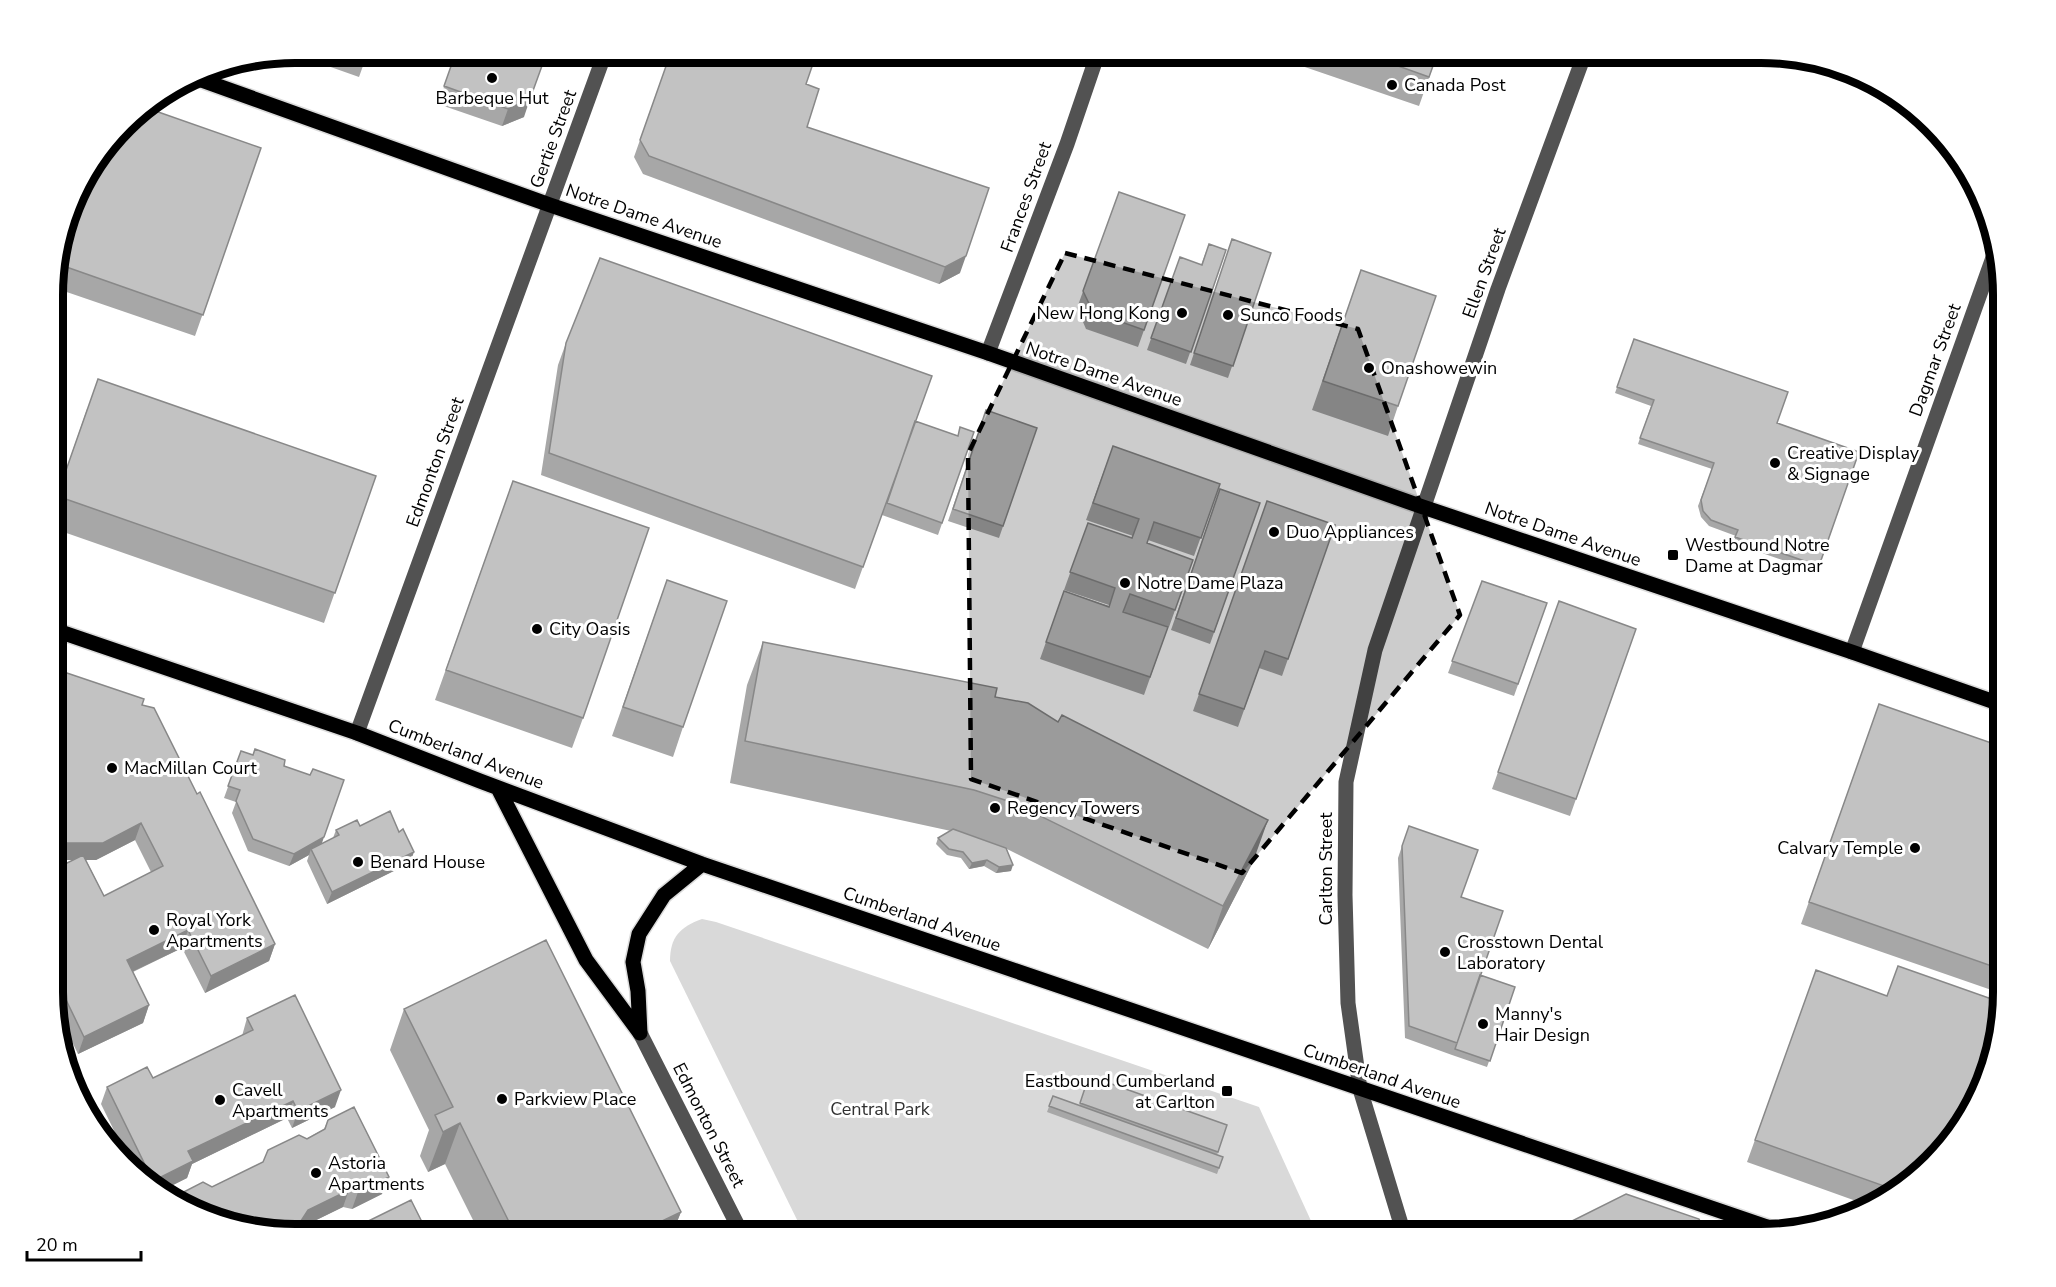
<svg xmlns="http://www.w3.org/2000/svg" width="2056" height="1287" font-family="'Nunito Sans',sans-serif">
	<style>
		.green { fill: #d9d9d9 }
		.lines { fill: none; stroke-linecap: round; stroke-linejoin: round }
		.major-casing { stroke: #dbdbdb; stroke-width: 18 }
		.minor { stroke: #525252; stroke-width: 15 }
		.major { stroke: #000; stroke-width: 15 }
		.wall { fill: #a7a7a7; fill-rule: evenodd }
		.shaded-wall { fill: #888 }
		.building { fill: #c2c2c2; stroke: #888; stroke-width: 1.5 }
		.marked { fill: #000; fill-opacity: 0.2; stroke: #000; stroke-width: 4.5; stroke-dasharray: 12 8; stroke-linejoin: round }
		.poi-dot { fill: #000; stroke: #fff; stroke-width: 2 }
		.labels { text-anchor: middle; stroke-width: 6; stroke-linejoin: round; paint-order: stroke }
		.poi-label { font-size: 18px; fill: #000; stroke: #fff; text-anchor: start }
		.street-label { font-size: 18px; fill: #000; stroke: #fff }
		.park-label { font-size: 18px; fill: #303030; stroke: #fff }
		.rim { fill: none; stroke: #000; stroke-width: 8 }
	</style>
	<rect width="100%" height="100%" fill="#fff"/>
	<path class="green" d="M 702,919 L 716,922 L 1259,1107 L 1317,1234 L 804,1234 L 670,961 C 670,937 680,927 702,919 Z"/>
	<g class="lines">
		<g class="major-casing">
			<path id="major" d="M 193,77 L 550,205 L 988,353 L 1423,507 L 1852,652 L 2003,705
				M 55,630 L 357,733 L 480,781 L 702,864 L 1782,1232
				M 498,788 L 586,960 L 640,1033
				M 640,1033 L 638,991 L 633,962 L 639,934 L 664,895 L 702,864"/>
		</g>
		<path class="minor" d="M 988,353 L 1067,144 L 1098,53
			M 1852,652 L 1995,252
			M 357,733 L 605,53
			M 640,1033 L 742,1234
			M 1404,1234 L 1360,1089 L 1348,1003 L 1345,895 L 1346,782 L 1375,650 L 1498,289 L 1585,53"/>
		<use href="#major" class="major"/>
	</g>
	<path class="wall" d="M 295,52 L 368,52 L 359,77 L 291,53 Z
		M 456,52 L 524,117 L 502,126 L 438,104 Z
		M 671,52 L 806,84 L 807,127 L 960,273 L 939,284 L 643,174 L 634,157 Z
		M 1300,52 L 1438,52 L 1419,106 L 1296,64 Z
		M 261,148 L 195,336 L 55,288 L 55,264 L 78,188 Z
		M 1119,192 L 1185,215 L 1138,347 L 1086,329 L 1077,308 Z
		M 1232,239 L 1271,253 L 1228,378 L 1190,365 Z
		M 1209,244 L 1226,250 L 1186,364 L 1147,350 L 1180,257 L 1201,265 Z
		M 1361,270 L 1398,406 L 1388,436 L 1312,410 Z
		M 1634,339 L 1777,423 L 1859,452 L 1817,572 L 1733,543 L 1736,536 L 1709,526 L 1701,517 L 1698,506 L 1712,469 L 1638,444 L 1651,406 L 1615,393 Z
		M 566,343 L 932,376 L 855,589 L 541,475 L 558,365 Z
		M 87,409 L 376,476 L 324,623 L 55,529 L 55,502 Z
		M 986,410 L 1037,428 L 999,538 L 948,521 Z
		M 915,421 L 957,436 L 974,432 L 938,535 L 882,515 Z
		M 1113,446 L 1220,484 L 1194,556 L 1148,540 L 1147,543 L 1193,560 L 1169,627 L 1123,612 L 1168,627 L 1144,695 L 1040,659 L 1064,591 L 1109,606 L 1109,605 L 1064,590 L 1088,523 L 1132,538 L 1133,536 L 1086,520 Z
		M 513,481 L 583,718 L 572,748 L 435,700 Z
		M 1220,489 L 1260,503 L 1210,644 L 1171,630 Z
		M 1267,501 L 1335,525 L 1282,676 L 1259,668 L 1238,727 L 1193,711 Z
		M 667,580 L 683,727 L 673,757 L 612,736 Z
		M 1482,581 L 1547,603 L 1514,696 L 1448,673 Z
		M 1559,601 L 1636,629 L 1570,816 L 1492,789 Z
		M 763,642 L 995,697 L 1253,862 L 1208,949 L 1007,849 L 1011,871 L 996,873 L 984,866 L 969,869 L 961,858 L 947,855 L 936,844 L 938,838 L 951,831 L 730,783 L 747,685 Z
		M 55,669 L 142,705 L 197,794 L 275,944 L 269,961 L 205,993 L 182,948 L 133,972 L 149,1005 L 143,1023 L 78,1054 L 55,1006 ZM 135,840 L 151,872 L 104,896 L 86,860 L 96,860 ZM 65,860 L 74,860 L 64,864 Z
		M 1879,704 L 2003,747 L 2003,994 L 1801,924 Z
		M 241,751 L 284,766 L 321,844 L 333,838 L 336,830 L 360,826 L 410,863 L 327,904 L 307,861 L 309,855 L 289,866 L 248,851 L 232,813 L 236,802 L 224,798 Z
		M 1402,846 L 1461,897 L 1480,975 L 1515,987 L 1487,1067 L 1452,1055 L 1453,1054 L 1452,1055 L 1405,1038 L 1398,858 Z
		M 1816,970 L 1887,996 L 1963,1126 L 1882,1202 L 1870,1206 L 1747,1162 Z
		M 404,1009 L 681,1212 L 672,1234 L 480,1234 L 445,1164 L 428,1172 L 420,1156 L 429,1130 L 390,1050 Z
		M 247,1018 L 335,1107 L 292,1128 L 287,1118 L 192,1164 L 187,1178 L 159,1192 L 130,1163 L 101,1104 L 107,1087 L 153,1078 L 242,1036 Z
		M 1089,1076 L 1227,1125 L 1217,1155 L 1223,1157 L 1217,1174 L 1047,1112 L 1053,1096 L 1079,1106 Z
		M 328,1120 L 382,1194 L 352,1209 L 343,1207 L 302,1227 L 297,1234 L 295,1234 L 212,1187 L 263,1162 L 324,1129 Z"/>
	<path class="shaded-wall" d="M 530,99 L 524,117 L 502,126 L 508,109 Z
		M 966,256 L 960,273 L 939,284 L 945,267 Z
		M 1268,820 L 1253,862 L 1208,949 L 1223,906 Z
		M 141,823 L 135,840 L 96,860 L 59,860 L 65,843 Z
		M 324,837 L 320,849 L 311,849 L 309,855 L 289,866 L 294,854 Z
		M 414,852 L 410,863 L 327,904 L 332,892 Z
		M 987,860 L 984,866 L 969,869 L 972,863 Z
		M 1013,865 L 1011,871 L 996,873 L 999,867 Z
		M 188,930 L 182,948 L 121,977 L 127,960 Z
		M 275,944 L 269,961 L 205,993 L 211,976 Z
		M 149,1005 L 143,1023 L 78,1054 L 84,1037 Z
		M 341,1090 L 335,1107 L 292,1128 L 298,1111 Z
		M 293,1101 L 287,1118 L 192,1164 L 187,1178 L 159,1192 L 152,1185 L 153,1181 L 188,1151 Z
		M 460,1123 L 445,1164 L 428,1172 L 443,1132 Z
		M 389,1177 L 382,1194 L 352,1209 L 358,1192 Z
		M 349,1190 L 343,1207 L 302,1227 L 297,1234 L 279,1232 L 308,1210 Z
		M 681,1212 L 672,1234 L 635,1234 Z"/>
	<path class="building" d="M 344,52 L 368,52 L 366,60 Z
		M 456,52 L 547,52 L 530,99 L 508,109 L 444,86 Z
		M 671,52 L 817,52 L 806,84 L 819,89 L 807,127 L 989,188 L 966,256 L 945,267 L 649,156 L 640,140 Z
		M 1359,52 L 1438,52 L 1429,77 Z
		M 144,107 L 261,148 L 203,315 L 55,263 L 78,188 L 135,113 Z
		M 1119,192 L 1185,215 L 1144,330 L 1093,312 L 1083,291 Z
		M 1232,239 L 1271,253 L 1233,366 L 1194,353 Z
		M 1209,244 L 1226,250 L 1191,352 L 1151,338 L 1180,257 L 1202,265 Z
		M 600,258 L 932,376 L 863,567 L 549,453 L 566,343 Z
		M 1361,270 L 1436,296 L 1398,406 L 1323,381 Z
		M 1634,339 L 1788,392 L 1777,423 L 1859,452 L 1819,566 L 1735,537 L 1738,530 L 1711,520 L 1703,511 L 1701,500 L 1714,463 L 1640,438 L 1654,400 L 1617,387 Z
		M 98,379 L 376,476 L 335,593 L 57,496 Z
		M 986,410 L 1037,428 L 1003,526 L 953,509 Z
		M 915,421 L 958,436 L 960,427 L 974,432 L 942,523 L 887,503 Z
		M 1113,446 L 1220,484 L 1201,538 L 1154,522 L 1147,543 L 1193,560 L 1175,610 L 1130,594 L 1123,612 L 1168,627 L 1150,677 L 1046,642 L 1064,591 L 1109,607 L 1115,588 L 1070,572 L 1088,523 L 1132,538 L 1139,519 L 1093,503 Z
		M 513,481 L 649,528 L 583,718 L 446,670 Z
		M 1220,489 L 1260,503 L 1214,632 L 1176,618 Z
		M 1267,501 L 1335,525 L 1288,659 L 1265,651 L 1244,709 L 1199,694 Z
		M 667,580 L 727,601 L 683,727 L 623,707 Z
		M 1482,581 L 1547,603 L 1518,684 L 1452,661 Z
		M 1559,601 L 1636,629 L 1576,799 L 1498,772 Z
		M 763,642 L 997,688 L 995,697 L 1028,703 L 1058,722 L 1062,715 L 1268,820 L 1223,906 L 1014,803 L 974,790 L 745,741 Z
		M 55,669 L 144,699 L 142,705 L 154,708 L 197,794 L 200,792 L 275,944 L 211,976 L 188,930 L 127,960 L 149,1005 L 84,1037 L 55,977 L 55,869 L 83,855 L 104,896 L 163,866 L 141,823 L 103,843 L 65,843 L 65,862 L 55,867 Z
		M 1879,704 L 2003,747 L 2003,970 L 1809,902 Z
		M 255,749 L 285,760 L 284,766 L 310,775 L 313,769 L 344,780 L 324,837 L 294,854 L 253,839 L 236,801 L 240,790 L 228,786 L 241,751 L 253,755 Z
		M 390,811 L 399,832 L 403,829 L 414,852 L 332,892 L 311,849 L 339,835 L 336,830 L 357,820 L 360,826 Z
		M 1409,826 L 1478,850 L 1461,897 L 1503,911 L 1457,1043 L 1409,1026 L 1402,846 Z
		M 953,829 L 1006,848 L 1013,865 L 999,867 L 987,860 L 972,863 L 963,852 L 949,849 L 938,838 Z
		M 546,940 L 681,1212 L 635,1234 L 515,1234 L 460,1123 L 443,1132 L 435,1115 L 453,1107 L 404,1009 Z
		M 1898,966 L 2003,1003 L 1991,1069 L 1963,1126 L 1895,1190 L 1755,1140 L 1816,970 L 1887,996 Z
		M 1480,975 L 1515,987 L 1490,1061 L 1455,1049 Z
		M 295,995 L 341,1090 L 298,1111 L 293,1101 L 188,1151 L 193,1161 L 153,1181 L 107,1087 L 147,1067 L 153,1078 L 253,1030 L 247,1018 Z
		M 1089,1076 L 1227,1125 L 1218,1152 L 1080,1103 Z
		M 1053,1096 L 1223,1157 L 1219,1168 L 1049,1106 Z
		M 354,1107 L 389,1177 L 358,1192 L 349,1190 L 308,1210 L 301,1221 L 279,1232 L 218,1222 L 170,1199 L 203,1182 L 212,1187 L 263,1162 L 268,1150 L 299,1135 L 307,1139 L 325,1129 L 328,1120 Z
		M 1626,1194 L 1699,1219 L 1707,1234 L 1546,1234 Z
		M 411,1200 L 428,1234 L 342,1234 Z"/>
	<path class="marked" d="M 1065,253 L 1358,329 L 1460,615 L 1242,873 L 971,779 L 968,454 Z"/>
	<g class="poi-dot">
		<circle cx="492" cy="78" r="6"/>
		<circle cx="1392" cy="85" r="6"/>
		<circle cx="1182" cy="313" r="6"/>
		<circle cx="1228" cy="315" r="6"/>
		<circle cx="1369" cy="368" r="6"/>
		<circle cx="1775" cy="463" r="6"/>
		<circle cx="1274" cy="532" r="6"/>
		<rect x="1667" y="549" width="12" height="12" rx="3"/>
		<circle cx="1125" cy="583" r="6"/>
		<circle cx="537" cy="629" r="6"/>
		<circle cx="112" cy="768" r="6"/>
		<circle cx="995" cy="808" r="6"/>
		<circle cx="1915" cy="848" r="6"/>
		<circle cx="358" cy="862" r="6"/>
		<circle cx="154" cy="930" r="6"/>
		<circle cx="1445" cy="952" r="6"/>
		<circle cx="1483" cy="1024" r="6"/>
		<rect x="1221" y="1085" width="12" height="12" rx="3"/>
		<circle cx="502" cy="1099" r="6"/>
		<circle cx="220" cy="1100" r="6"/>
		<circle cx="316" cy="1173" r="6"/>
	</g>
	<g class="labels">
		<g class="poi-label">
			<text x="1404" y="91">Canada Post</text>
			<text x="492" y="104" text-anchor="middle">Barbeque Hut</text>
			<text x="1170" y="319" text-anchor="end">New Hong Kong</text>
			<text x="1240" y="321">Sunco Foods</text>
			<text x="1381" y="374">Onashowewin</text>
			<text x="1787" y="459">Creative Display<tspan x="1787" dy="21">&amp; Signage</tspan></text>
			<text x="1286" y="538">Duo Appliances</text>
			<text x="1685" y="551">Westbound Notre<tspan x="1685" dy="21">Dame at Dagmar</tspan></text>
			<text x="1137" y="589">Notre Dame Plaza</text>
			<text x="549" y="635">City Oasis</text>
			<text x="124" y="774">MacMillan Court</text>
			<text x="1007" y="814">Regency Towers</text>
			<text x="1903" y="854" text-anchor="end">Calvary Temple</text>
			<text x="370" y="868">Benard House</text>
			<text x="166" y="926">Royal York<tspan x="166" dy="21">Apartments</tspan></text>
			<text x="1457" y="948">Crosstown Dental<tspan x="1457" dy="21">Laboratory</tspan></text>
			<text x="1495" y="1020">Manny's<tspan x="1495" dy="21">Hair Design</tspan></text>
			<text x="1215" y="1087" text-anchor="end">Eastbound Cumberland<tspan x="1215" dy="21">at Carlton</tspan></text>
			<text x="232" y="1096">Cavell<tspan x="232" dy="21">Apartments</tspan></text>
			<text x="514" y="1105">Parkview Place</text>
			<text x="328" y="1169">Astoria<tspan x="328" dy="21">Apartments</tspan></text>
		</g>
		<g class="street-label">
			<text transform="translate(553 139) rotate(-70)" y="6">Gertie Street</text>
			<text transform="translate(1026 197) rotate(-70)" y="6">Frances Street</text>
			<text transform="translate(644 216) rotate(19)" y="6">Notre Dame Avenue</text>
			<text transform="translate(1484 273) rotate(-70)" y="6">Ellen Street</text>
			<text transform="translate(1935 360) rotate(-70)" y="6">Dagmar Street</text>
			<text transform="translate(1104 374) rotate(19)" y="6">Notre Dame Avenue</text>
			<text transform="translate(435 462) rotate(-70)" y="6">Edmonton Street</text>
			<text transform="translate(1563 534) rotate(19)" y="6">Notre Dame Avenue</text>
			<text transform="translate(466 754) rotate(21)" y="6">Cumberland Avenue</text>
			<text transform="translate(1326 869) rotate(-90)" y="6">Carlton Street</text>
			<text transform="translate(922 919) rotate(19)" y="6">Cumberland Avenue</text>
			<text transform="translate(1382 1076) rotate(19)" y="6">Cumberland Avenue</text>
			<text transform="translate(709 1125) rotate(63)" y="6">Edmonton Street</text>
		</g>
		<g class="park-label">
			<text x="880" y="1115">Central Park</text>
		</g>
	</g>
	<path d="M0 0H2056V1287H0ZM295 63H1761A232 232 0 0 1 1993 295V992A232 232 0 0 1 1761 1224H295A232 232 0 0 1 63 992V295A232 232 0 0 1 295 63Z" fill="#fff" fill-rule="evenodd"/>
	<path class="rim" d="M295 63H1761A232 232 0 0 1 1993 295V992A232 232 0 0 1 1761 1224H295A232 232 0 0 1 63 992V295A232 232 0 0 1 295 63Z"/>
	<path d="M27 1251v9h114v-9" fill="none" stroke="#000000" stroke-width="3"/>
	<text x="36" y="1251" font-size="18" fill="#000000" stroke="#ffffff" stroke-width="4.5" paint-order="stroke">20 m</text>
</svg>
